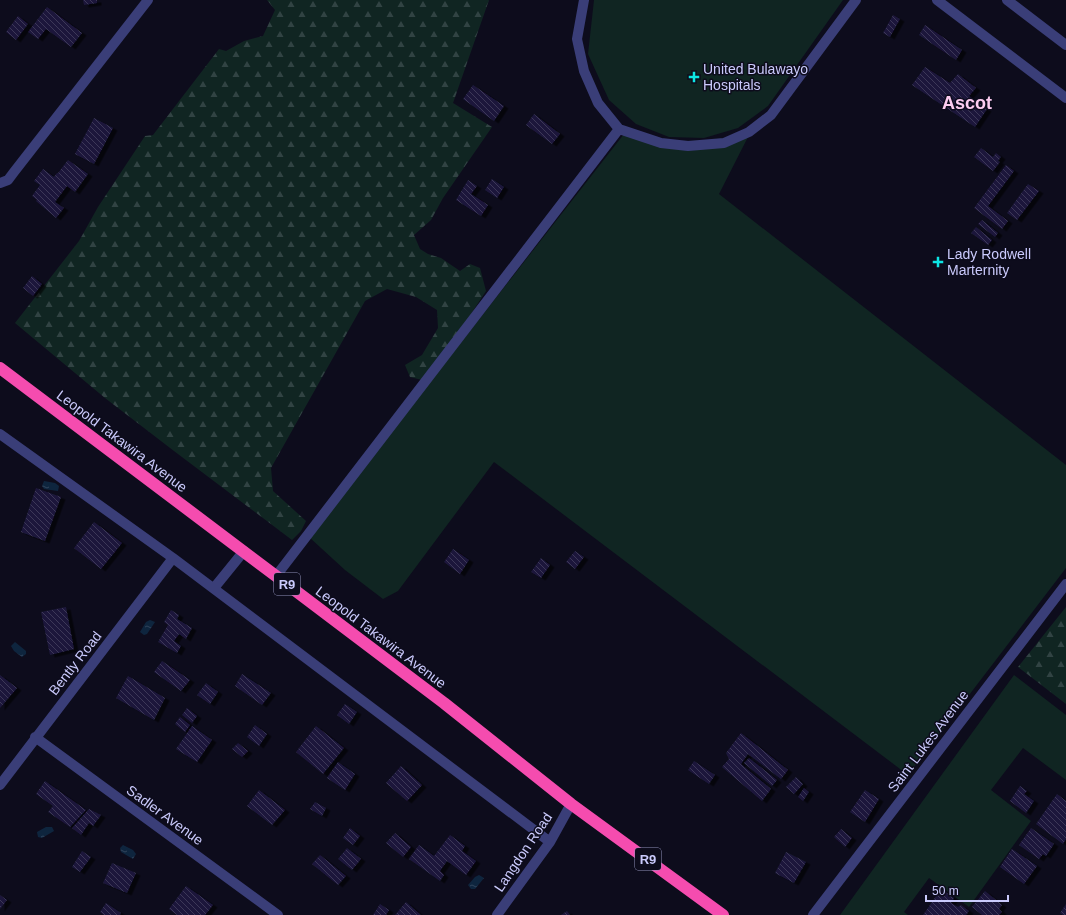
<svg xmlns="http://www.w3.org/2000/svg" width="1066" height="915" font-family="Arial,sans-serif">
	<style>
		.grass { fill: #102522 }
		.forest { fill: url(#forest-firs) }
		.water { fill: url(#water-ripples) }
		.building { fill: url(#building-back-hatch); filter: url(#shadow) }
		.lines { fill: none; stroke-linecap: round; stroke-linejoin: round }
		.street { stroke: #3a3e78; stroke-width: 10 }
		.highway { stroke: #f54caf; stroke-width: 12 }
		.poi-dot { fill: #0de5e4; stroke: #0d0c1c; stroke-width: 1.5 }
		.labels { text-anchor: middle; stroke-width: 3; stroke-linejoin: round; paint-order: stroke }
		.shield { fill: #0d0c1c; stroke: #9191b9; stroke-width: 1 }
		.shield-label { font-size: 13px; font-weight: bold; fill: #cacafc }
		.poi-label { font-size: 14px; fill: #cacafc; stroke: #0d0c1c; text-anchor: start }
		.street-label { font-size: 14px; fill: #cacafc; stroke: #0d0c1c }
		.district-label { font-size: 18px; font-weight: bold; fill: #fcccf0; stroke: #0d0c1c }
	</style>
	<defs>
		<pattern id="forest-firs" width="22" height="20" patternUnits="userSpaceOnUse"><rect width="22" height="20" fill="#102522"/><path d="M5 1l3.5 6h-7zM16 11l3.5 6h-7z" fill="#314343"/></pattern>
		<pattern id="water-ripples" width="26" height="14" patternUnits="userSpaceOnUse"><rect width="26" height="14" fill="#0e253e"/><path d="M2 4q2-2 4 0t4 0M15 11q2-2 4 0t4 0" fill="none" stroke="#30435b"/></pattern>
		<pattern id="building-back-hatch" width="6" height="6" patternUnits="userSpaceOnUse"><rect width="6" height="6" fill="#1d193b"/><path d="M-1 5l2 2M0 0l6 6M5-1l2 2" fill="none" stroke="#3c3958"/></pattern>
		<filter id="shadow"><feDropShadow dx="4.5" dy="2.5" stdDeviation="0" flood-color="#0009"/></filter>
	</defs>
	<rect width="100%" height="100%" fill="#0d0c1c"/>
	<path class="grass" d="M 594,0 L 843,0 L 768,106 L 738,128 L 704,138 L 669,137 L 636,124 L 609,100 L 588,54 Z
		M 624,134 L 660,146 L 749,135 L 719,194 L 1066,465 L 1066,568 L 908,775 L 494,462 L 398,591 L 383,599 L 345,570 L 309,537 Z
		M 1014,675 L 1066,715 L 1066,780 L 1023,748 L 991,790 L 1031,821 L 969,907 L 929,878 L 904,912 L 908,915 L 840,915 Z"/>
	<path class="forest" d="M 267,0 L 489,0 L 453,103 L 492,127 L 443,198 L 431,220 L 414,235 L 420,249 L 428,254 L 441,258 L 460,271 L 470,264 L 480,268 L 486,291 L 463,326 L 422,380 L 410,377 L 405,365 L 422,355 L 438,328 L 437,310 L 416,297 L 387,289 L 365,301 L 271,468 L 273,491 L 306,521 L 301,531 L 292,540 L 174,451 L 105,398 L 15,323 L 79,241 L 98,207 L 145,136 L 153,135 L 219,49 L 226,51 L 244,41 L 263,36 L 275,10 Z
		M 1066,607 L 1066,704 L 1018,667 Z"/>
	<path class="water" d="M 44,481 L 55,483 L 59,486 L 58,491 L 44,489 L 42,486 Z
		M 150,620 L 155,622 L 147,634 L 144,635 L 140,632 L 146,622 Z
		M 15,642 L 26,651 L 26,654 L 22,657 L 14,651 L 11,646 Z
		M 46,827 L 52,827 L 54,831 L 42,838 L 38,837 L 37,832 Z
		M 123,845 L 133,850 L 136,854 L 133,859 L 121,852 L 120,848 Z
		M 479,875 L 484,878 L 475,889 L 471,889 L 468,885 L 475,877 Z"/>
	<path class="building" d="M 83,0 L 97,0 L 97,3 L 84,5 Z
		M 47,7 L 82,33 L 71,47 L 46,29 L 38,39 L 28,32 Z
		M 893,15 L 900,19 L 890,37 L 883,33 Z
		M 18,16 L 28,24 L 16,40 L 6,32 Z
		M 925,25 L 962,50 L 956,60 L 919,35 Z
		M 925,67 L 950,83 L 958,74 L 976,88 L 969,96 L 987,109 L 975,127 L 912,85 Z
		M 473,85 L 504,106 L 494,121 L 463,99 Z
		M 534,114 L 560,134 L 552,144 L 526,125 Z
		M 94,118 L 113,128 L 94,164 L 75,154 Z
		M 981,148 L 993,157 L 996,153 L 1001,157 L 998,161 L 1000,162 L 993,171 L 974,157 Z
		M 68,160 L 88,174 L 75,192 L 67,186 L 55,202 L 64,208 L 56,218 L 36,201 L 37,200 L 32,196 L 40,185 L 34,181 L 43,169 L 54,177 L 57,173 L 58,173 Z
		M 1006,165 L 1014,171 L 988,206 L 1008,221 L 1002,229 L 974,208 Z
		M 492,179 L 504,187 L 497,198 L 485,190 Z
		M 468,180 L 477,186 L 471,194 L 488,205 L 481,216 L 456,200 Z
		M 1028,184 L 1039,191 L 1017,220 L 1007,213 Z
		M 982,220 L 998,233 L 995,237 L 978,224 Z
		M 976,227 L 992,240 L 988,245 L 971,233 Z
		M 32,276 L 42,284 L 33,296 L 23,288 Z
		M 36,488 L 61,497 L 45,541 L 21,532 Z
		M 94,522 L 122,543 L 101,569 L 74,548 Z
		M 453,549 L 469,560 L 460,574 L 444,562 Z
		M 575,551 L 584,557 L 575,569 L 566,562 Z
		M 541,558 L 550,565 L 541,578 L 531,572 Z
		M 66,607 L 74,649 L 50,655 L 41,612 Z
		M 171,610 L 179,615 L 177,619 L 192,628 L 186,639 L 179,634 L 174,641 L 181,646 L 177,653 L 158,642 L 168,625 L 164,622 Z
		M 162,661 L 190,680 L 181,691 L 154,672 Z
		M 242,674 L 271,693 L 262,705 L 235,686 Z
		M 0,675 L 17,688 L 0,708 Z
		M 128,676 L 165,698 L 154,720 L 116,698 Z
		M 206,683 L 218,692 L 210,704 L 197,695 Z
		M 345,704 L 357,712 L 349,724 L 337,715 Z
		M 187,708 L 197,716 L 192,723 L 182,715 Z
		M 180,717 L 190,725 L 185,732 L 175,724 Z
		M 255,725 L 267,734 L 259,746 L 247,737 Z
		M 192,726 L 212,740 L 197,762 L 176,749 Z
		M 316,726 L 344,748 L 323,774 L 296,752 Z
		M 741,733 L 788,770 L 781,779 L 748,754 L 741,764 L 771,789 L 762,801 L 722,767 L 729,759 L 726,753 Z
		M 238,743 L 248,751 L 242,757 L 232,749 Z
		M 749,758 L 777,780 L 772,786 L 744,763 Z
		M 694,761 L 715,775 L 709,784 L 688,770 Z
		M 338,762 L 355,774 L 345,790 L 327,778 Z
		M 401,766 L 422,785 L 407,801 L 386,783 Z
		M 796,777 L 803,784 L 794,794 L 786,787 Z
		M 45,781 L 86,810 L 70,827 L 48,812 L 53,806 L 36,794 Z
		M 1020,786 L 1027,791 L 1024,794 L 1034,801 L 1026,813 L 1010,801 Z
		M 804,788 L 809,792 L 803,801 L 798,797 Z
		M 259,790 L 285,810 L 272,825 L 247,806 Z
		M 865,790 L 879,799 L 865,822 L 850,812 Z
		M 1057,794 L 1066,801 L 1066,839 L 1063,844 L 1036,824 Z
		M 315,802 L 326,808 L 322,816 L 310,809 Z
		M 89,809 L 101,815 L 93,826 L 89,823 L 81,835 L 72,828 Z
		M 350,828 L 360,836 L 353,845 L 343,838 Z
		M 1031,828 L 1054,844 L 1046,856 L 1043,854 L 1039,859 L 1019,845 Z
		M 841,829 L 852,838 L 845,847 L 834,837 Z
		M 395,833 L 411,847 L 403,857 L 386,843 Z
		M 450,835 L 465,846 L 462,851 L 476,861 L 466,875 L 447,861 L 440,871 L 444,875 L 440,881 L 409,859 L 419,845 L 434,856 Z
		M 347,848 L 361,859 L 352,870 L 338,859 Z
		M 1012,849 L 1037,866 L 1024,884 L 1000,867 Z
		M 82,851 L 91,857 L 80,872 L 72,867 Z
		M 786,852 L 806,862 L 794,883 L 775,873 Z
		M 320,855 L 346,876 L 338,885 L 312,864 Z
		M 112,863 L 136,873 L 127,893 L 103,883 Z
		M 186,886 L 213,905 L 205,915 L 177,915 L 169,909 Z
		M 941,889 L 954,898 L 951,903 L 958,907 L 961,905 L 969,911 L 966,915 L 923,915 Z
		M 985,891 L 1002,905 L 999,909 L 1002,912 L 999,915 L 982,915 L 972,907 Z
		M 0,895 L 7,900 L 0,909 Z
		M 406,902 L 421,915 L 395,915 Z
		M 106,903 L 121,913 L 120,915 L 104,915 L 100,912 Z
		M 380,904 L 389,910 L 386,915 L 373,915 Z
		M 1066,904 L 1066,915 L 1063,915 L 1060,913 Z
		M 567,911 L 570,915 L 561,915 Z"/>
	<g class="lines">
		<path class="street" d="M 584,0 L 577,39 L 584,71 L 598,103 L 619,129 L 661,143 L 688,146 L 724,143 L 749,132 L 771,115 L 856,0
			M 937,0 L 1066,98
			M 1007,0 L 1066,45
			M 0,183 L 8,180 L 14,172 L 148,0
			M 0,434 L 173,558 L 550,842
			M 276,576 L 619,129
			M 214,588 L 244,551
			M 35,737 L 278,915
			M 0,785 L 173,558
			M 497,915 L 550,842 L 571,804
			M 813,915 L 1066,584"/>
		<path class="highway" d="M 0,368 L 276,576 L 444,703 L 571,804 L 723,915"/>
	</g>
	<g class="poi-dot">
		<path d="M692 71h4v4h4v4h-4v4h-4v-4h-4v-4h4z"/>
		<path d="M936 256h4v4h4v4h-4v4h-4v-4h-4v-4h4z"/>
	</g>
	<g class="labels">
		<g class="shield">
			<rect x="274" y="573" width="26" height="22" rx="3"/>
			<rect x="635" y="848" width="26" height="22" rx="3"/>
		</g>
		<g class="shield-label">
			<text x="287" y="589">R9</text>
			<text x="648" y="864">R9</text>
		</g>
		<g class="poi-label">
			<text x="703" y="74">United Bulawayo<tspan x="703" dy="16">Hospitals</tspan></text>
			<text x="947" y="259">Lady Rodwell<tspan x="947" dy="16">Marternity</tspan></text>
		</g>
		<g class="street-label">
			<text transform="translate(122 441) rotate(37)" y="5">Leopold Takawira Avenue</text>
			<text transform="translate(381 637) rotate(37)" y="5">Leopold Takawira Avenue</text>
			<text transform="translate(75 663) rotate(-52)" y="5">Bently Road</text>
			<text transform="translate(928 741) rotate(-53)" y="5">Saint Lukes Avenue</text>
			<text transform="translate(165 815) rotate(36)" y="5">Sadler Avenue</text>
			<text transform="translate(523 852) rotate(-56)" y="5">Langdon Road</text>
		</g>
		<g class="district-label">
			<text x="967" y="109">Ascot</text>
		</g>
	</g>
	<path d="M926 895v6h82v-6" fill="none" stroke="#cacafc" stroke-width="2"/>
	<text x="932" y="895" font-size="12" fill="#cacafc" stroke="#0d0c1c" stroke-width="3" paint-order="stroke">50 m</text>
</svg>
